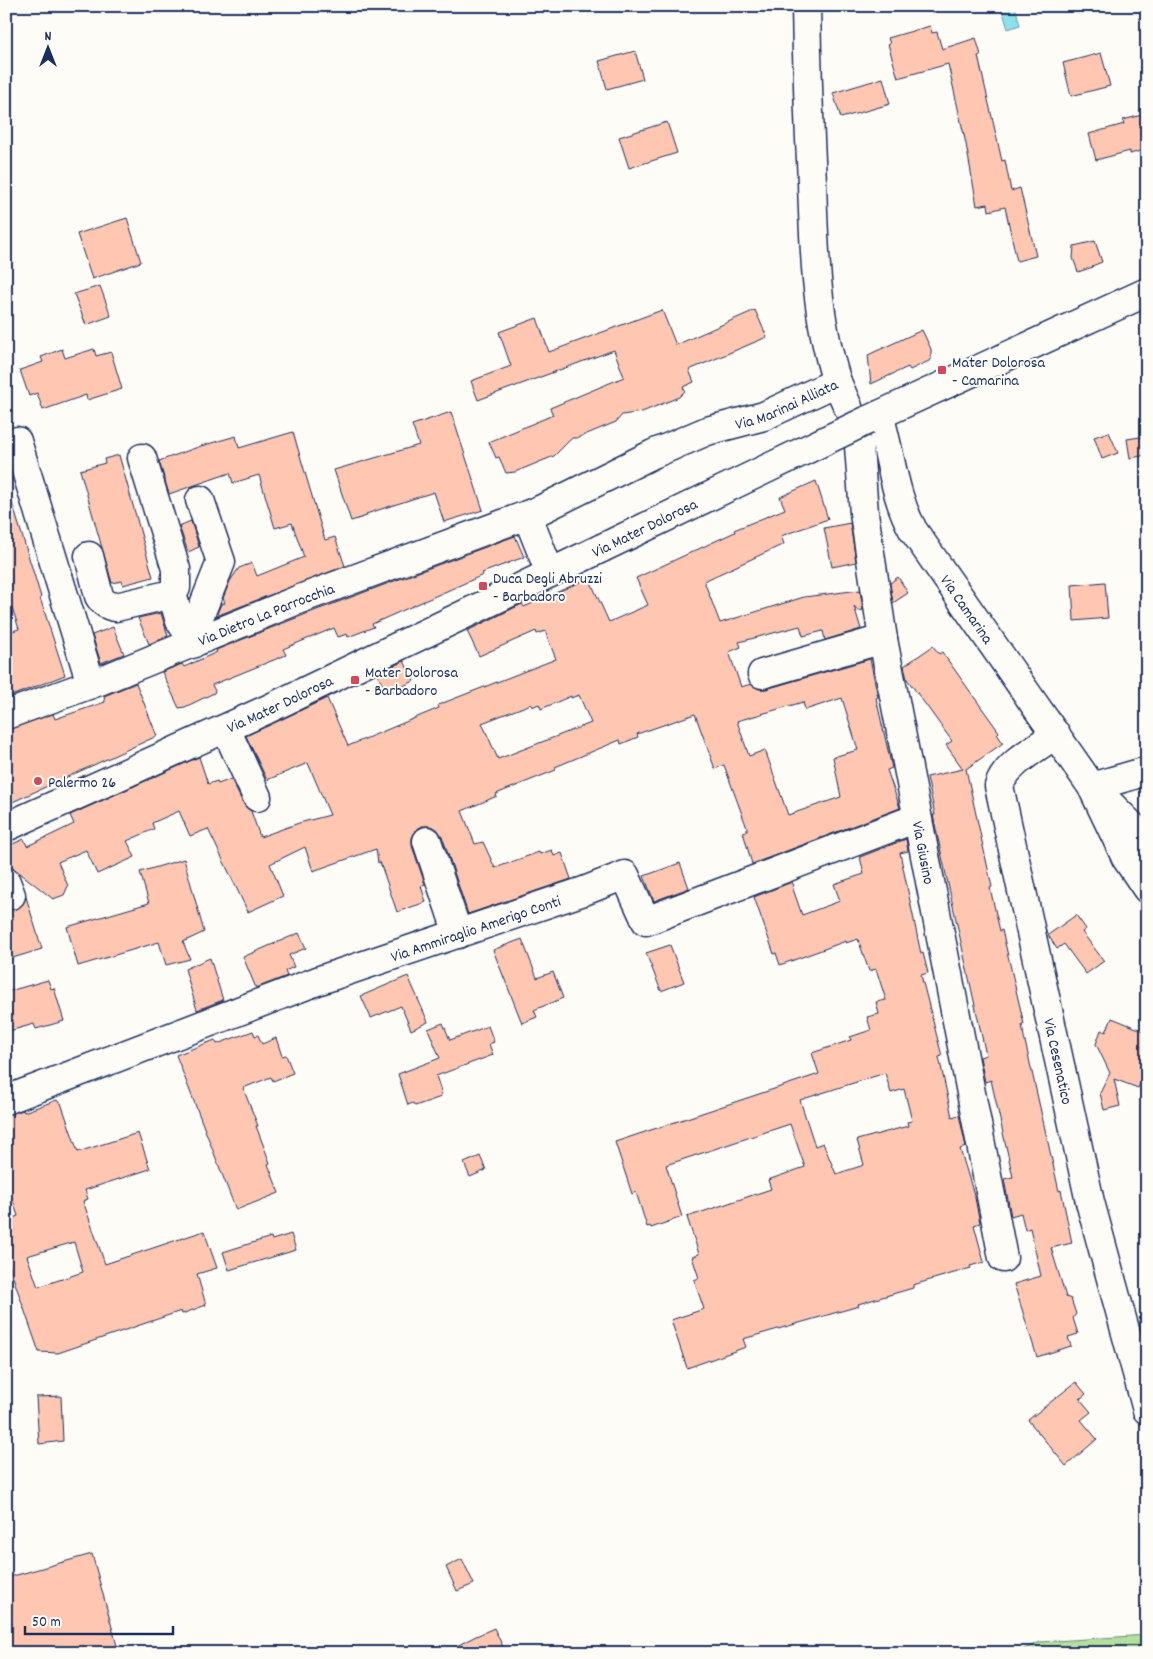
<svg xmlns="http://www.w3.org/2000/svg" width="1153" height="1659" font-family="Dekko,sans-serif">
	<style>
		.green { fill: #b4df9d; stroke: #68877e }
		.water { fill: #8fe1e9; stroke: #619ab1 }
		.building { fill: #ffc7b2; stroke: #1b2f5e; fill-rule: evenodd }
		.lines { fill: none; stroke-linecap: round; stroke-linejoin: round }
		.minor-casing { stroke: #1b2f5e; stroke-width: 31 }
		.minor { stroke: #fdfcf7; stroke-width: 28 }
		.minor-bridge-casing { stroke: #1b2f5e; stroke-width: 31; stroke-linecap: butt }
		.minor-bridge { stroke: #fdfcf7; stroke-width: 28 }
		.poi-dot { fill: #d1495b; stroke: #fdfcf7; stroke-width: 2 }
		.labels { text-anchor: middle; stroke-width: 4; stroke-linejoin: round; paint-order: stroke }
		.poi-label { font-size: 16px; fill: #1b2f5e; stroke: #fdfcf7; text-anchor: start }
		.street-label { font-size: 16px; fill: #1b2f5e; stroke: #fdfcf7 }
	</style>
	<rect width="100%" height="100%" fill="#fdfcf7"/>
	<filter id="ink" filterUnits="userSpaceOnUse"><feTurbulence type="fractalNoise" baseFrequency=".02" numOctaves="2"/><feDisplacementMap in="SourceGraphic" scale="10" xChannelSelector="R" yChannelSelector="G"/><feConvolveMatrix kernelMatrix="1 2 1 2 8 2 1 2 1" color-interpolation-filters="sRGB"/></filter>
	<g filter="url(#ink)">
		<path class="green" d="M 1147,1635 L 1147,1653 L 1015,1653 L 1040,1642 Z"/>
		<path class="water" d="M 1001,6 L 1015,6 L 1020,25 L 1008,29 Z"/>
		<path class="building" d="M 930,26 L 932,33 L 937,32 L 942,49 L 976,38 L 981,55 L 978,56 L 1002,161 L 1005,160 L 1011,191 L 1020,188 L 1036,256 L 1017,261 L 1005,207 L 989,211 L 988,204 L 977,206 L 966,144 L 948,64 L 898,78 L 888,44 L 890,44 L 888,38 Z
			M 635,51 L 643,79 L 607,89 L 599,61 Z
			M 1101,53 L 1110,86 L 1071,96 L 1063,63 Z
			M 883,78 L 890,104 L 841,118 L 833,93 Z
			M 1142,115 L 1147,133 L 1147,149 L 1130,154 L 1130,151 L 1096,160 L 1089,134 L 1124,124 L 1123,120 Z
			M 667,122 L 677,153 L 629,168 L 619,137 Z
			M 127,218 L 141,262 L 92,279 L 77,234 Z
			M 1095,241 L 1102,262 L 1092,266 L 1093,267 L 1078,272 L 1073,258 L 1074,246 Z
			M 100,286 L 111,316 L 86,325 L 74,294 Z
			M 662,310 L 676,345 L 755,310 L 767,337 L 689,370 L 694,382 L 683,387 L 685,391 L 679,397 L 642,412 L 622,415 L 616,422 L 577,438 L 572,438 L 554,456 L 515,472 L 506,473 L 499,457 L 496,458 L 489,442 L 553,415 L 550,408 L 624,377 L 614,350 L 478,400 L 471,381 L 511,366 L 499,332 L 537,318 L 549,352 Z
			M 922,330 L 931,349 L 931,360 L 910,370 L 908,367 L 871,384 L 868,355 Z
			M 62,349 L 65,358 L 94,349 L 96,356 L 111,352 L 122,389 L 87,400 L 86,395 L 43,410 L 37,393 L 29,396 L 20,370 L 43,362 L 41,357 Z
			M 451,412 L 483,510 L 444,522 L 434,492 L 366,514 L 367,516 L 351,521 L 334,470 L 419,445 L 412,425 Z
			M 293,432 L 325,540 L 335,537 L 345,566 L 216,616 L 221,604 L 225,603 L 223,598 L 230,581 L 239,568 L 252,563 L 257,576 L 304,557 L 292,523 L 275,528 L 259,475 L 233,483 L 230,473 L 169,494 L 159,461 L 201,446 L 236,436 L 239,448 Z
			M 1109,432 L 1118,453 L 1102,459 L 1094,437 Z
			M 1147,436 L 1147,455 L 1130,458 L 1127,439 Z
			M 119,455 L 153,577 L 123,585 L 122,581 L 112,583 L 80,470 L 105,463 L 104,459 Z
			M 816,481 L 828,519 L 781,536 L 784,544 L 704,581 L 720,623 L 804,597 L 860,590 L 863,610 L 858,611 L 854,606 L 861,629 L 825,640 L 823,631 L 803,636 L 800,626 L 739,642 L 741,647 L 729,652 L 741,687 L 751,684 L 759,689 L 766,689 L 870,659 L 878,697 L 876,698 L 892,768 L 887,770 L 900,808 L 752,864 L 743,832 L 747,831 L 747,828 L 724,765 L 715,769 L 695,714 L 637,734 L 638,737 L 621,744 L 620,740 L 555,767 L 556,770 L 496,794 L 497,796 L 462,811 L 475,844 L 483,842 L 495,868 L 539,852 L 540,854 L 552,850 L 554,856 L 562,853 L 571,879 L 468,914 L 442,836 L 437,829 L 430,826 L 422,826 L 416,830 L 412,838 L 412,846 L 425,884 L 421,886 L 426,902 L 397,912 L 380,862 L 378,863 L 376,849 L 313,871 L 305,847 L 270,864 L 283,896 L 248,912 L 208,829 L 190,836 L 179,811 L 152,823 L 154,829 L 127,841 L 135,857 L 97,874 L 86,850 L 58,862 L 68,886 L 64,895 L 53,899 L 6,862 L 6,847 L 24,839 L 27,846 L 47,837 L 74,824 L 70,815 L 199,757 L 208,784 L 217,781 L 218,784 L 231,779 L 243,803 L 251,811 L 260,837 L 299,823 L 330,815 L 308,763 L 267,780 L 246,736 L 327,698 L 348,746 L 439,708 L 438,705 L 556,659 L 545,631 L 537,634 L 536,631 L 479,656 L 467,631 L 522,604 L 524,607 L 589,578 L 609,622 L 648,605 L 636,578 L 735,532 L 734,530 L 785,509 L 780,497 ZM 579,695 L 591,723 L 498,759 L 482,723 L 531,704 L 532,707 L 539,704 L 541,709 L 571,696 L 571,698 ZM 842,698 L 858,750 L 833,757 L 841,797 L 788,815 L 765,750 L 749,756 L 737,721 L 803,702 L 805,710 Z
			M 10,496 L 41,597 L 40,598 L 65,675 L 6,698 L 6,633 L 19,629 L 6,589 L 6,497 Z
			M 191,521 L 199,547 L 188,552 L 179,526 Z
			M 850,523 L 856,562 L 832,567 L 824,528 Z
			M 515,536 L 524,557 L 482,573 L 483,575 L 372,624 L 374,627 L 348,637 L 347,634 L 338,637 L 334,628 L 283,649 L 286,655 L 212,685 L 215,691 L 214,693 L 185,707 L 179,708 L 162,672 L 182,664 L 184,667 L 217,652 L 216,650 L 306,614 Z
			M 898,577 L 908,593 L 893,603 L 890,583 Z
			M 1105,582 L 1108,618 L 1074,621 L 1072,585 Z
			M 161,613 L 168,636 L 149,644 L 138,618 Z
			M 113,627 L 124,654 L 101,663 L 92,635 Z
			M 933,646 L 939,654 L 942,652 L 999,732 L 997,734 L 1003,743 L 966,769 L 992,887 L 990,888 L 1000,931 L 1002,930 L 1015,986 L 1024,1024 L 1022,1024 L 1024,1037 L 1059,1191 L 1061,1190 L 1072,1243 L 1051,1248 L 1066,1297 L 1071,1299 L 1076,1314 L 1073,1318 L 1078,1334 L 1068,1337 L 1071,1346 L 1037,1357 L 1014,1284 L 1041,1276 L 1030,1228 L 1025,1230 L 1021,1213 L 1011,1216 L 1004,1179 L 1013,1177 L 991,1080 L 985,1082 L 980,1057 L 986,1055 L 939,843 L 933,815 L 935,815 L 927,777 L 963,769 L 946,745 L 952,741 L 907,679 L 904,666 Z
			M 404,661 L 414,681 L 387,694 L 377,674 Z
			M 136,683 L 157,736 L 6,805 L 6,730 L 53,714 L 55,719 L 105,702 L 104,696 Z
			M 906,839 L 908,851 L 900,853 L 921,954 L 923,953 L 928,973 L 921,975 L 942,1056 L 939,1057 L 952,1117 L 959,1115 L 966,1147 L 960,1149 L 975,1198 L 980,1223 L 974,1225 L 984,1262 L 970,1266 L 971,1268 L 913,1285 L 913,1288 L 858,1304 L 859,1306 L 743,1339 L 746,1347 L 687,1368 L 671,1320 L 704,1309 L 694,1280 L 699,1278 L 692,1257 L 699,1254 L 687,1217 L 771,1189 L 768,1180 L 805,1167 L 790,1124 L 666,1165 L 682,1217 L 651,1228 L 650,1226 L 647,1227 L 636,1192 L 632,1194 L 615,1142 L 819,1074 L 812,1053 L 851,1040 L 850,1037 L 871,1030 L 867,1017 L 879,1014 L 876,1002 L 886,1000 L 876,969 L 869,971 L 858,939 L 846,943 L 846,941 L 780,965 L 776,953 L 774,954 L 754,897 L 792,882 L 794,886 L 792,886 L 802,915 L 840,901 L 834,884 L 864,874 L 860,857 ZM 885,1073 L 891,1093 L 904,1089 L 912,1121 L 907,1122 L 908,1126 L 857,1140 L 864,1165 L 836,1174 L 823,1143 L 815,1146 L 800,1100 Z
			M 184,859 L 204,932 L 183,942 L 190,959 L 166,965 L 159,942 L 78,966 L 67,927 L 149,903 L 140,872 Z
			M 680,863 L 689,888 L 654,901 L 644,876 Z
			M 26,897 L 42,949 L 6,960 L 6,909 L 17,909 L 23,904 Z
			M 1076,915 L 1086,929 L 1082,932 L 1104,961 L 1086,974 L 1064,944 L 1057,949 L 1048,935 Z
			M 299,933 L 306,948 L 289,955 L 294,967 L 285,971 L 287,976 L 256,988 L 243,957 Z
			M 522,939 L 537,978 L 553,972 L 563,998 L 534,1010 L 537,1017 L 522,1023 L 493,950 Z
			M 670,945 L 684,982 L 661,991 L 646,953 Z
			M 210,958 L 223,1000 L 197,1010 L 185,969 Z
			M 408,976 L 428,1022 L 411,1030 L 401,1006 L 371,1018 L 361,996 Z
			M 48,980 L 51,989 L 54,988 L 64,1021 L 36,1029 L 34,1024 L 6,1032 L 6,992 Z
			M 1112,1018 L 1144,1031 L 1147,1036 L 1147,1070 L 1138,1088 L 1114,1079 L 1120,1106 L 1104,1110 L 1100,1093 L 1110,1073 L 1096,1044 L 1101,1030 L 1106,1032 Z
			M 443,1023 L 450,1040 L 488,1026 L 494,1042 L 489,1044 L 493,1055 L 436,1076 L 442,1094 L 440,1094 L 441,1097 L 415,1106 L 413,1103 L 408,1105 L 398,1074 L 440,1058 L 428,1029 Z
			M 253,1031 L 255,1036 L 258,1035 L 262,1044 L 276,1038 L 282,1056 L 286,1055 L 293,1073 L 273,1081 L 271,1077 L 243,1088 L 258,1126 L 256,1126 L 270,1163 L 268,1164 L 279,1193 L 236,1210 L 176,1055 L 215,1040 L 217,1044 Z
			M 57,1100 L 59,1103 L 61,1103 L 78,1152 L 138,1133 L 150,1169 L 85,1190 L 88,1199 L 83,1201 L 105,1264 L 204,1231 L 217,1268 L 197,1274 L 206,1305 L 182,1314 L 181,1311 L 58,1353 L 39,1352 L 6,1257 L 6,1221 L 18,1216 L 6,1180 L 6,1115 L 23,1110 L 24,1112 ZM 74,1242 L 83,1272 L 38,1287 L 27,1256 Z
			M 480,1156 L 486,1170 L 470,1177 L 464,1163 Z
			M 291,1234 L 296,1250 L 229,1270 L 223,1252 L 271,1237 L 272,1240 Z
			M 1076,1382 L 1086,1394 L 1080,1399 L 1091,1412 L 1081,1420 L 1097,1439 L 1066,1466 L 1028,1420 Z
			M 61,1396 L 63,1441 L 39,1444 L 36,1397 Z
			M 92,1554 L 119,1653 L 6,1653 L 6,1578 Z
			M 462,1559 L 474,1584 L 457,1591 L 446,1567 Z
			M 494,1628 L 506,1653 L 443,1653 L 474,1637 Z"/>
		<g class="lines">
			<g class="minor-casing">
				<g id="minor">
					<path d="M 837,382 L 848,407"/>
					<path id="s1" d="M 879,415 C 891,453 893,494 913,530 L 1092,787 L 1126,858 L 1147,889"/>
					<path d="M 868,420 L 1147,292"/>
					<path d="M 17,441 L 91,684"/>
					<path id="s2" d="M 859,446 L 864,513 L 883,639 L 1003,1258"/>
					<path d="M 142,458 L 176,569 L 176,588 L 172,594 L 180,621 L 191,637"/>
					<path d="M 89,556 L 99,596 C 103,603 107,606 116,607 L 172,594"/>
					<path id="s3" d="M 550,573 L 527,515 L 542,509 L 653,454 L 707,431 L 764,416 L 837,382 C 816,318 814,249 812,182 C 809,123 807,65 806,6"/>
					<path d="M 192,644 L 191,637 L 221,562 L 200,500"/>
					<path d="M 762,674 L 883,639"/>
					<path id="s4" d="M 6,715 L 102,680 L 300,599 L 527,515"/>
					<path d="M 226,729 L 257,797"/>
					<path id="s5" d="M 1056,734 C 1038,747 1005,765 999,786 L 1090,1202 L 1147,1410"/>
					<path d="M 1092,787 L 1147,771"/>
					<path d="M 1106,800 L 1147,841"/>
					<path id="s6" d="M 6,827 L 266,710 L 602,548"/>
					<path d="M 427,841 L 458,934"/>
					<path d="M 6,882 L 11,895"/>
					<path id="s7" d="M 6,1100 L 320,980 L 584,891 L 625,875 L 646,921 L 917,818"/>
				</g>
			</g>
			<use href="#minor" class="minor"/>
			<g class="minor-bridge-casing">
				<path id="minor-bridge" d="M 602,548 L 868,420"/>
			</g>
			<use href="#minor-bridge" class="minor-bridge"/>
		</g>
	</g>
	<g class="poi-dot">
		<rect x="937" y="365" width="10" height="10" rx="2.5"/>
		<rect x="478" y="581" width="10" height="10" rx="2.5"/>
		<rect x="350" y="675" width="10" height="10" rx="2.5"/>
		<circle cx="38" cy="781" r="5"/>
	</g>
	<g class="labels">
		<g class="poi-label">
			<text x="952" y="367">Mater Dolorosa<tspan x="952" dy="18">- Camarina</tspan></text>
			<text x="493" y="583">Duca Degli Abruzzi<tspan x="493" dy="18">- Barbadoro</tspan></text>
			<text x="365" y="677">Mater Dolorosa<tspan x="365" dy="18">- Barbadoro</tspan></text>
			<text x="48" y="787">Palermo 26</text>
		</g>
		<g class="street-label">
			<text dy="6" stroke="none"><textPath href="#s3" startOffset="345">Via Marinai Alliata</textPath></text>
			<text transform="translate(644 527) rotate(-26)" y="6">Via Mater Dolorosa</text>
			<text dy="6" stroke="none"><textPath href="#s1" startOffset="216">Via Camarina</textPath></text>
			<text dy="6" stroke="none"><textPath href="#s4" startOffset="279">Via Dietro La Parrocchia</textPath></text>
			<text dy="6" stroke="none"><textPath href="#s6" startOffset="300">Via Mater Dolorosa</textPath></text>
			<text dy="6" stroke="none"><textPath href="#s2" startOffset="412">Via Giusino</textPath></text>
			<text dy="6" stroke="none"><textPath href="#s7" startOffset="500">Via Ammiraglio Amerigo Conti</textPath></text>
			<text dy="6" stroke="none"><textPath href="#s5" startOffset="360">Via Cesenatico</textPath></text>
		</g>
	</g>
	<rect width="1153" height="1659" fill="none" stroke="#fdfcf7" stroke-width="25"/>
	<rect x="12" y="12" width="1128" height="1634" fill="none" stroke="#1b2f5e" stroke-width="2" filter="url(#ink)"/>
	<g transform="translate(48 48)" stroke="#fdfcf7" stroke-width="4" paint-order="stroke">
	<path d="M0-4L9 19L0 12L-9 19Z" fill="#1b2f5e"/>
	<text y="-8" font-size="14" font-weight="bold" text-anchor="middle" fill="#1b2f5e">N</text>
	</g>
	<path d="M25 1626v8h148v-8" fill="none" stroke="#1b2f5e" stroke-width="2.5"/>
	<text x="32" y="1626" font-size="15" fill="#1b2f5e" stroke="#fdfcf7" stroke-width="4" paint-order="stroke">50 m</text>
</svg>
